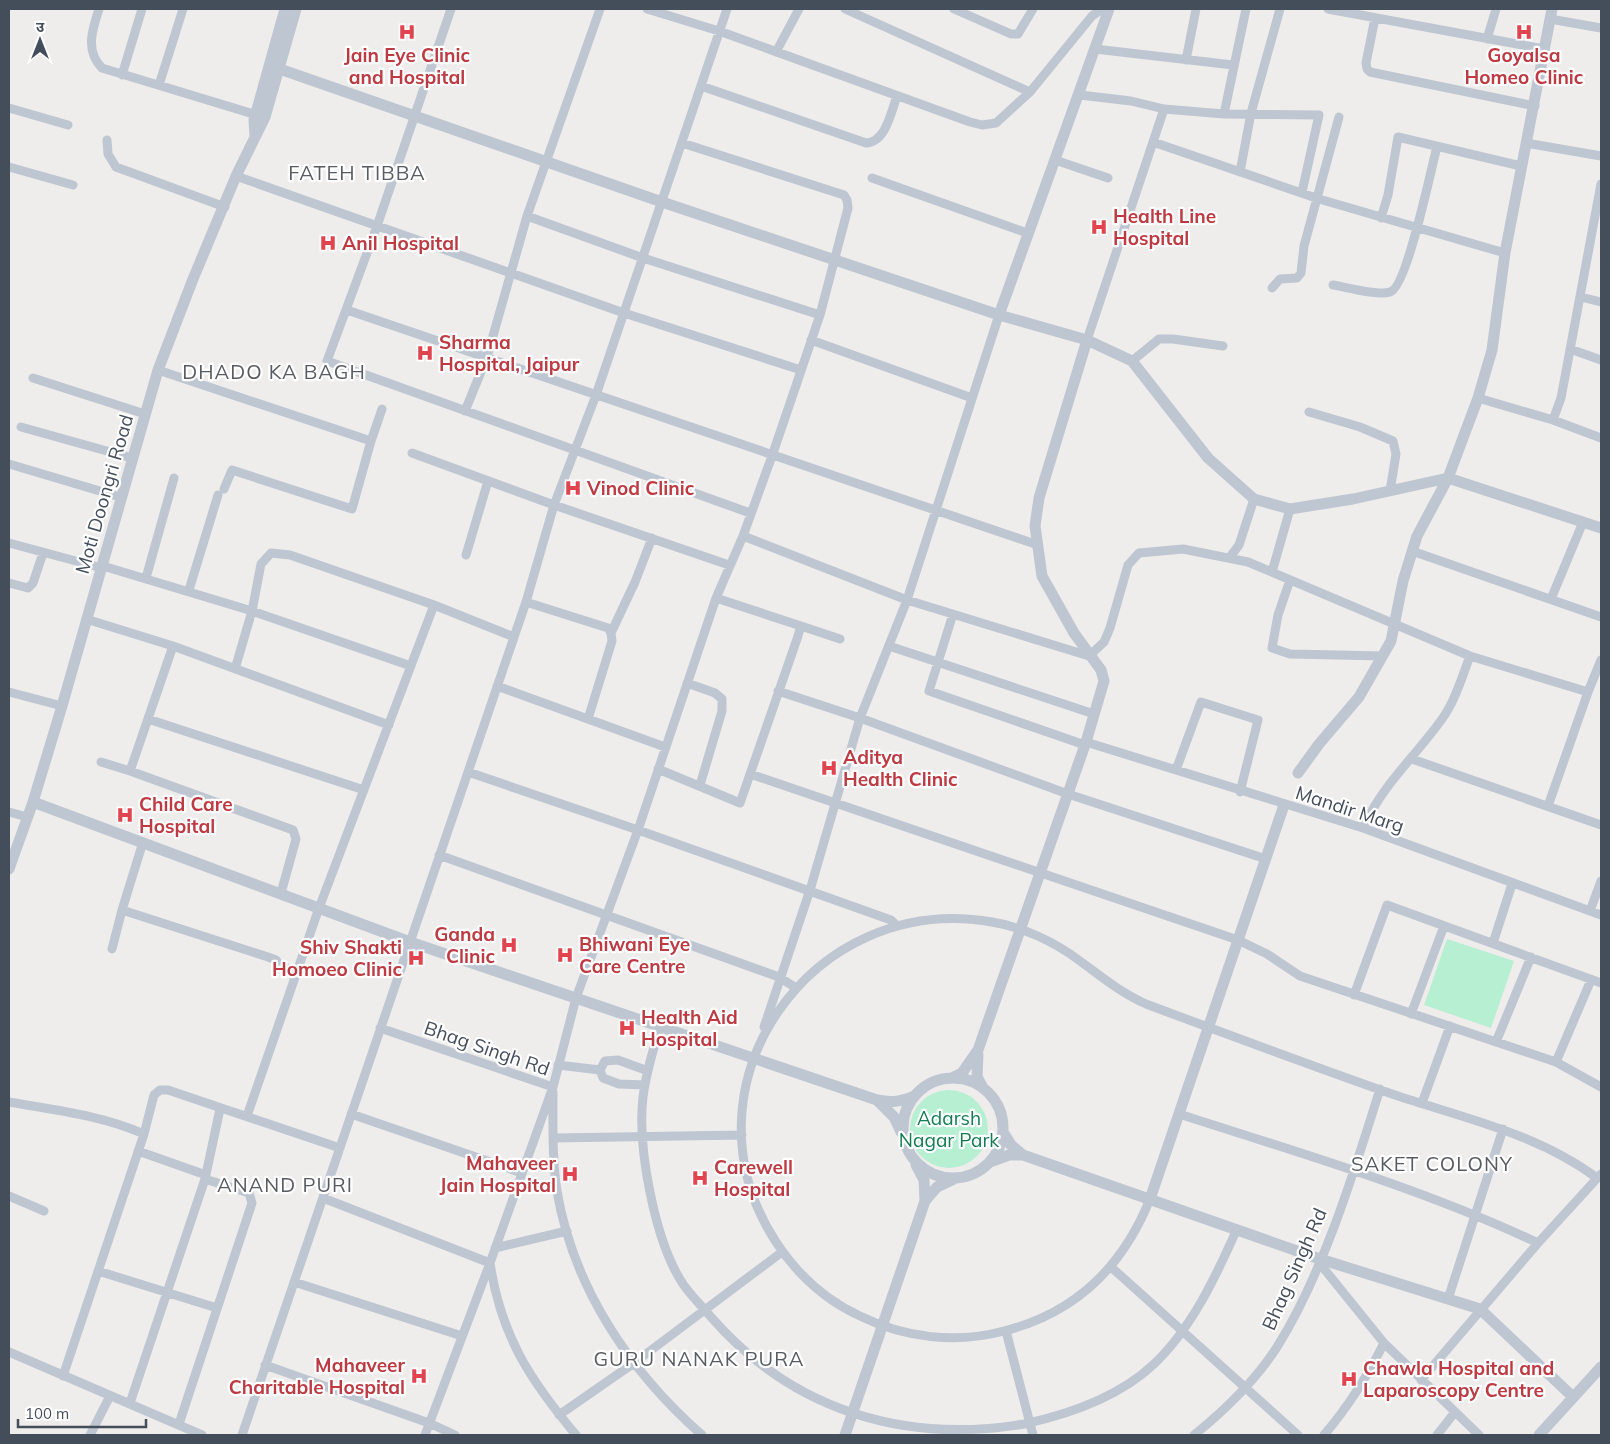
<svg xmlns="http://www.w3.org/2000/svg" width="1610" height="1444" font-family="Mulish,'Noto Sans Devanagari',sans-serif">
	<style>
		.green { fill: #b7efd3 }
		.lines { fill: none; stroke-linecap: round; stroke-linejoin: round }
		.minor { stroke: #bec6d2; stroke-width: 9 }
		.tertiary { stroke: #bec6d2; stroke-width: 11 }
		.labels { text-anchor: middle; stroke-width: 4.5; stroke-linejoin: round; paint-order: stroke }
		.health-label { font-size: 19px; font-weight: bold; fill: #be3a42; stroke: #fff; text-anchor: start }
		.street-label { font-size: 19px; fill: #444d5a; stroke: #fff }
		.park-label { font-size: 19px; fill: #137c53; stroke: #fff }
		.neighbourhood-label { font-size: 20px; letter-spacing: 1px; fill: #585b61; stroke: #fff }
	</style>
	<rect width="100%" height="100%" fill="#efecec"/>
	<path class="green" d="M 1447,939 L 1514,961 L 1491,1028 L 1424,1005 Z
		M910 1129a39 39 0 1 1 78 0a39 39 0 1 1-78 0Z"/>
	<g class="lines">
		<path class="minor" d="M 99,9 C 92,30 85,51 102,68 L 260,116
			M 451,9 L 377,226 L 327,361 L 750,513
			M 647,9 L 719,31 L 970,122 L 982,125 L 996,123 L 1030,92 L 1092,16 L 1102,9
			M 845,9 L 1030,92
			M 954,9 L 1011,34 L 1018,34 L 1033,9
			M 1328,9 L 1544,49
			M 1375,18 L 1366,63 L 1367,69 L 1370,72 L 1535,106
			M 1550,19 L 1601,28
			M 1487,39 L 1496,9
			M 1095,49 L 1233,65
			M 776,52 L 799,9
			M 1186,60 L 1196,9
			M 122,75 L 142,9
			M 159,85 L 183,9
			M 701,86 L 866,143 C 886,142 891,112 897,96
			M 1080,95 L 1131,101 L 1164,109 L 1224,114 L 1319,115 L 1302,192
			M 9,108 L 68,125
			M 1224,114 L 1246,9
			M 107,140 L 108,154 L 116,167 L 225,207
			M 1153,142 L 1319,199 L 1505,253
			M 1526,143 L 1601,156
			M 1055,160 L 1108,178
			M 9,167 L 73,185
			M 1240,172 L 1251,113 L 1280,9
			M 236,176 L 624,313 L 801,370
			M 872,178 L 1027,233
			M 527,216 L 643,258 L 820,315
			M 1381,218 L 1388,195 L 1398,137 L 1521,166
			M 1333,285 C 1346,287 1378,296 1390,292 C 1407,288 1431,168 1437,147
			M 1272,288 L 1280,279 L 1297,278 L 1301,273 L 1304,246 L 1339,117
			M 1581,297 L 1601,302
			M 347,310 L 1038,545
			M 811,340 L 972,398
			M 1087,340 L 1164,109
			M 1570,349 L 1601,360
			M 1132,361 L 1159,339 L 1173,339 L 1223,346
			M 158,370 L 371,441 L 352,509 L 232,470 L 224,489
			M 33,378 L 145,414
			M 1478,398 L 1553,420 L 1601,438
			M 465,411 L 487,357 L 527,216 L 600,9
			M 1309,412 L 1360,427 L 1393,441 L 1396,454 L 1390,491
			M 1553,420 L 1561,398 L 1601,184
			M 21,427 L 132,458
			M 371,441 L 382,409
			M 412,453 L 554,505 L 729,565
			M 9,464 L 120,497
			M 743,536 L 907,600 L 1089,656 L 1104,642 L 1110,628 L 1128,565 L 1139,553 L 1183,549 L 1248,562 L 1470,656 L 1588,692
			M 9,543 L 102,568
			M 1412,551 L 1601,617
			M 466,555 L 488,481
			M 1230,557 L 1239,545 L 1254,499
			M 103,566 L 252,611 L 411,666
			M 1272,572 L 1290,509
			M 146,578 L 174,478
			M 1290,580 L 1278,615 L 1272,648 L 1290,654 L 1383,656
			M 9,583 L 28,588 L 33,583 L 43,553
			M 189,590 L 218,495
			M 1551,599 L 1583,522
			M 526,602 L 608,628 L 611,633 L 612,641 L 588,719
			M 953,614 L 929,691 L 1085,745
			M 86,619 L 173,646 L 389,725
			M 801,626 L 840,639
			M 611,633 L 635,582 L 652,538
			M 173,646 L 130,771 L 293,830 L 296,839 L 281,893
			M 889,646 L 1094,714
			M 235,669 L 252,611 L 261,564 L 271,553 L 290,555 L 434,605 L 514,637
			M 687,683 L 715,693 L 722,699 L 722,711 L 700,785
			M 497,686 L 665,747
			M 778,691 L 860,718 L 1068,794 L 1266,859
			M 9,692 L 62,706
			M 148,719 L 364,790
			M 1086,742 L 1363,828 L 1601,915
			M 1412,759 L 1601,825
			M 101,762 L 130,771
			M 658,769 L 740,803 L 797,639 L 801,626 L 716,598
			M 1176,770 L 1201,702 L 1258,720 L 1240,792
			M 468,772 L 638,830 L 891,920 L 897,926
			M 750,774 L 1238,940 L 1267,954 L 1300,976 L 1556,1062 L 1601,1087
			M 1548,806 L 1588,692 L 1601,660
			M 9,812 L 27,817
			M 1363,828 C 1382,785 1415,757 1442,719 C 1455,701 1462,677 1470,656
			M 143,842 L 122,910 L 268,957 L 276,960 L 280,966 L 297,971
			M 439,855 L 779,977 L 796,988
			M 1590,911 L 1601,881
			M 1493,943 L 1512,884
			M 112,949 L 122,910
			M 1354,995 L 1387,905 L 1601,983
			M 1411,1014 L 1444,926
			M 660,1027 C 653,1050 646,1073 643,1097 C 637,1147 655,1242 683,1284 C 691,1296 702,1306 711,1317 C 792,1410 903,1444 1024,1424 C 1070,1414 1119,1397 1154,1364 C 1192,1328 1216,1276 1237,1229
			M 764,1027 L 810,890 L 860,718 L 907,600 L 999,315
			M 380,1028 L 553,1087
			M 1496,1042 L 1531,957
			M 1556,1062 L 1591,980
			M 558,1065 L 600,1070
			M 645,1085 L 619,1084 L 603,1078 L 600,1070 L 605,1061 L 618,1060 L 648,1071
			M 553,1092 C 553,1124 552,1159 557,1191 C 573,1287 630,1372 702,1435
			M 9,1102 C 54,1110 101,1115 144,1134
			M 1422,1103 L 1450,1026
			M 351,1114 L 522,1173
			M 1179,1114 C 1300,1153 1423,1189 1538,1243
			M 247,1116 L 319,908 L 434,605
			M 554,1138 L 742,1135
			M 138,1151 L 206,1175
			M 9,1196 L 44,1211
			M 323,1198 L 490,1263 C 501,1336 530,1380 576,1435
			M 1150,1199 C 1123,1266 1076,1313 1004,1331 C 956,1344 905,1338 860,1316 C 825,1300 797,1274 776,1242 C 674,1086 812,890 992,922 C 1023,927 1055,942 1080,961 C 1102,977 1121,993 1146,1004 C 1229,1035 1312,1066 1395,1095 C 1464,1118 1538,1134 1597,1178
			M 495,1248 L 567,1231
			M 1320,1259 L 1325,1270 L 1384,1343 L 1479,1435
			M 1111,1267 L 1298,1435
			M 98,1271 L 217,1308
			M 294,1282 L 462,1336
			M 1448,1299 L 1503,1129
			M 1006,1331 L 1033,1435
			M 9,1352 L 202,1435
			M 265,1365 L 429,1423 L 455,1435
			M 63,1376 L 144,1134 L 154,1095 L 160,1090 L 168,1090 L 340,1148
			M 1421,1380 L 1538,1243 L 1601,1174
			M 130,1403 L 205,1179 L 220,1109
			M 559,1415 L 634,1363 L 782,1252
			M 179,1424 L 252,1203 L 249,1193 L 205,1179
			M 90,1435 L 110,1396
			M 242,1435 L 526,602 L 554,505 L 596,395 L 727,9
			M 425,1435 L 490,1263 L 553,1087 L 576,998 L 638,830 L 716,598 L 743,536 L 772,456 L 820,315 L 848,208 L 847,200 L 844,195 L 682,143
			M 1194,1435 C 1225,1410 1255,1381 1277,1347 C 1323,1274 1354,1172 1380,1089
			M 1324,1435 C 1348,1407 1367,1377 1384,1343
			M 1437,1435 L 1455,1412"/>
		<path class="tertiary" d="M 271,66 L 662,202 L 999,315 L 1087,340 L 1132,361 L 1208,458 L 1254,499 L 1290,509 L 1353,499 L 1448,478 L 1601,528
			M 255,136 L 254,120 L 285,9
			M 999,315 L 1109,9
			M 1298,773 L 1319,744 L 1359,697 L 1391,641 L 1403,581 L 1417,536 L 1448,478 L 1478,398 L 1492,350 L 1505,253 L 1552,9
			M 33,802 L 410,942 L 877,1100 C 891,1103 900,1102 914,1096
			M 9,869 L 33,802 L 62,706 L 158,370 L 193,279 L 236,176 L 265,117 L 296,9
			M 978,1055 L 977,1077 L 983,1088
			M903 1128a50 50 0 1 1 100 0a50 50 0 1 1-100 0Z
			M 952,1078 L 962,1073 L 978,1050 L 1086,742 L 1104,681 L 1101,670 L 1074,633 L 1042,576 L 1035,526 L 1039,498 L 1087,340
			M 878,1101 L 894,1117 L 901,1132
			M 1003,1132 L 1011,1145 L 1023,1155
			M 990,1162 L 1009,1155 L 1023,1155 L 1320,1259 L 1480,1309 L 1573,1397
			M 1150,1199 L 1284,805
			M 925,1201 L 937,1187 L 954,1179
			M 845,1435 L 925,1201 L 924,1180 L 916,1165
			M 1539,1435 L 1601,1367"/>
	</g>
	<defs>
		<g id="hospital-bare" transform="scale(1.35)"><path d="M-5-5h3v3.5h4V-5h3V5h-3V1.5h-4V5h-3Z" fill="#e0444e" stroke="#fff" stroke-width="2.5" paint-order="stroke"/></g>
	</defs>
	<g fill-rule="evenodd">
		<use href="#hospital-bare" x="407" y="32"/>
		<use href="#hospital-bare" x="1524" y="32"/>
		<use href="#hospital-bare" x="1099" y="227"/>
		<use href="#hospital-bare" x="328" y="243"/>
		<use href="#hospital-bare" x="425" y="353"/>
		<use href="#hospital-bare" x="573" y="488"/>
		<use href="#hospital-bare" x="829" y="768"/>
		<use href="#hospital-bare" x="125" y="815"/>
		<use href="#hospital-bare" x="509" y="945"/>
		<use href="#hospital-bare" x="565" y="955"/>
		<use href="#hospital-bare" x="416" y="958"/>
		<use href="#hospital-bare" x="627" y="1028"/>
		<use href="#hospital-bare" x="570" y="1174"/>
		<use href="#hospital-bare" x="700" y="1178"/>
		<use href="#hospital-bare" x="419" y="1376"/>
		<use href="#hospital-bare" x="1349" y="1379"/>
	</g>
	<g class="labels">
		<g class="health-label">
			<text x="407" y="62" text-anchor="middle">Jain Eye Clinic<tspan x="407" dy="22">and Hospital</tspan></text>
			<text x="1524" y="62" text-anchor="middle">Goyalsa<tspan x="1524" dy="22">Homeo Clinic</tspan></text>
			<text x="1113" y="223">Health Line<tspan x="1113" dy="22">Hospital</tspan></text>
			<text x="342" y="250">Anil Hospital</text>
			<text x="439" y="349">Sharma<tspan x="439" dy="22">Hospital, Jaipur</tspan></text>
			<text x="587" y="495">Vinod Clinic</text>
			<text x="843" y="764">Aditya<tspan x="843" dy="22">Health Clinic</tspan></text>
			<text x="139" y="811">Child Care<tspan x="139" dy="22">Hospital</tspan></text>
			<text x="495" y="941" text-anchor="end">Ganda<tspan x="495" dy="22">Clinic</tspan></text>
			<text x="579" y="951">Bhiwani Eye<tspan x="579" dy="22">Care Centre</tspan></text>
			<text x="402" y="954" text-anchor="end">Shiv Shakti<tspan x="402" dy="22">Homoeo Clinic</tspan></text>
			<text x="641" y="1024">Health Aid<tspan x="641" dy="22">Hospital</tspan></text>
			<text x="556" y="1170" text-anchor="end">Mahaveer<tspan x="556" dy="22">Jain Hospital</tspan></text>
			<text x="714" y="1174">Carewell<tspan x="714" dy="22">Hospital</tspan></text>
			<text x="405" y="1372" text-anchor="end">Mahaveer<tspan x="405" dy="22">Charitable Hospital</tspan></text>
			<text x="1363" y="1375">Chawla Hospital and<tspan x="1363" dy="22">Laparoscopy Centre</tspan></text>
		</g>
		<g class="street-label">
			<text transform="translate(104 494) rotate(-74)" y="7">Moti Doongri Road</text>
			<text transform="translate(1350 809) rotate(18)" y="7">Mandir Marg</text>
			<text transform="translate(487 1048) rotate(19)" y="7">Bhag Singh Rd</text>
			<text transform="translate(1294 1269) rotate(-66)" y="7">Bhag Singh Rd</text>
		</g>
		<g class="park-label">
			<text x="949" y="1125">Adarsh<tspan x="949" dy="22">Nagar Park</tspan></text>
		</g>
		<g class="neighbourhood-label">
			<text x="357" y="180">FATEH TIBBA</text>
			<text x="274" y="379">DHADO KA BAGH</text>
			<text x="1432" y="1171">SAKET COLONY</text>
			<text x="285" y="1192">ANAND PURI</text>
			<text x="699" y="1366">GURU NANAK PURA</text>
		</g>
	</g>
	<rect width="1610" height="1444" fill="none" stroke="#444d5a" stroke-width="20"/>
	<g transform="translate(40 40)" stroke="#ffffff" stroke-width="4" paint-order="stroke">
	<path d="M0-4L9 19L0 12L-9 19Z" fill="#444d5a"/>
	<text y="-8" font-size="14" font-weight="bold" text-anchor="middle" fill="#444d5a">उ</text>
	</g>
	<path d="M18 1419v8h128v-8" fill="none" stroke="#444d5a" stroke-width="2.5"/>
	<text x="25" y="1419" font-size="15" fill="#444d5a" stroke="#ffffff" stroke-width="4" paint-order="stroke">100 m</text>
</svg>
